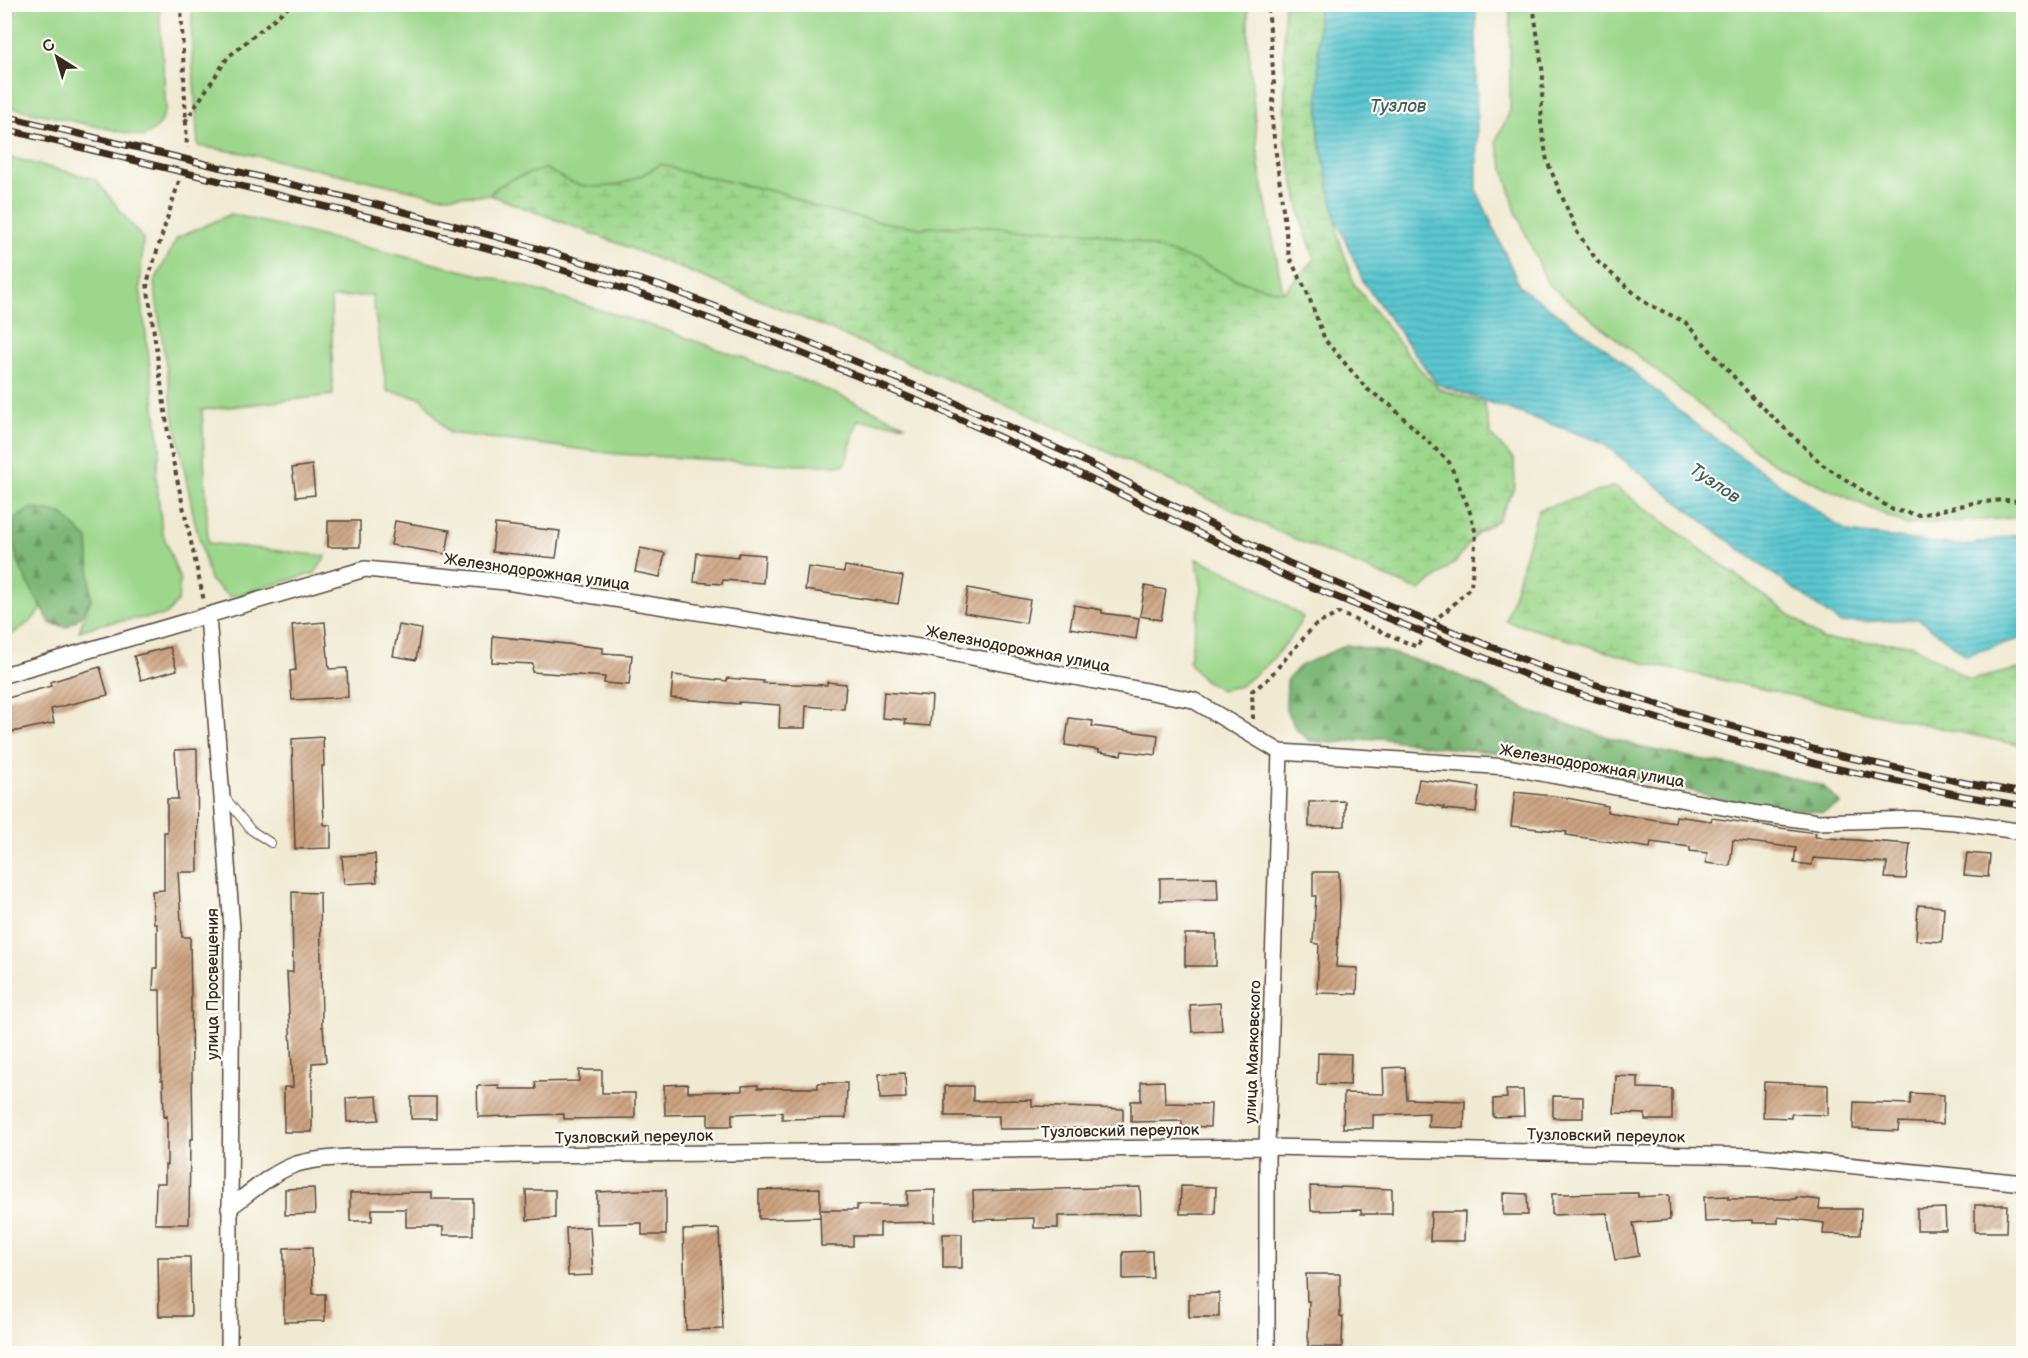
<svg xmlns="http://www.w3.org/2000/svg" width="2028" height="1358" font-family="'Balsamiq Sans',sans-serif">
	<style>
		.green { fill: #9cd78b; stroke: #6c8054; stroke-width: 1.5 }
		.forest { fill: url(#forest-firs); stroke: #5c714a; stroke-width: 1.5 }
		.wetland { fill: url(#wetland-marsh); stroke: #6c8054; stroke-width: 1.5 }
		.water { fill: url(#water-rules); stroke: #4a7877; stroke-width: 1.5 }
		.building { fill: url(#building-hatch) }
		.lines { fill: none; stroke-linecap: round; stroke-linejoin: round }
		.service-casing { stroke: #564739; stroke-width: 10 }
		.minor-casing { stroke: #564739; stroke-width: 18 }
		.path { stroke: #564739; stroke-width: 4; stroke-dasharray: 4.5 4.5; stroke-linecap: butt }
		.service { stroke: #fff; stroke-width: 8 }
		.minor { stroke: #fff; stroke-width: 15 }
		.rail-casing { stroke: #3b2a1e; stroke-width: 7 }
		.rail { stroke: #fdfcf7; stroke-width: 4.5; stroke-dasharray: 14; stroke-linecap: butt }
		.labels { text-anchor: middle; stroke-width: 4.5; stroke-linejoin: round; paint-order: stroke }
		.street-label { font-size: 16px; fill: #3b2a1e; stroke: #fdfcf7 }
		.water-label { font-size: 18px; font-style: italic; fill: #46615c; stroke: #fdfcf7 }
	</style>
	<defs>
		<pattern id="forest-firs" width="22" height="20" patternUnits="userSpaceOnUse" patternTransform="scale(1.5)"><rect width="22" height="20" fill="#7db877"/><path d="M5 1l3.5 6h-7zM16 11l3.5 6h-7z" fill="#689661"/></pattern>
		<pattern id="wetland-marsh" width="20" height="14" patternUnits="userSpaceOnUse" patternTransform="scale(1.5)"><rect width="20" height="14" fill="#9cd78b"/><path d="M1 5h8M5 5V1M11 12h8M15 12V8" fill="none" stroke="#87b978"/></pattern>
		<pattern id="water-rules" width="6" height="5" patternUnits="userSpaceOnUse" patternTransform="scale(1.5)"><rect width="6" height="5" fill="#5ac7d0"/><path d="M0 2.5h6" fill="none" stroke="#4ca2a8"/></pattern>
		<pattern id="building-hatch" width="6" height="6" patternUnits="userSpaceOnUse" patternTransform="scale(1.5)"><rect width="6" height="6" fill="#cca381"/><path d="M-1 1l2-2M0 6l6-6M5 7l2-2" fill="none" stroke="#a78569"/></pattern>
	</defs>
	<rect width="100%" height="100%" fill="#fdfcf7"/>
	<filter id="ink" filterUnits="userSpaceOnUse"><feTurbulence type="fractalNoise" baseFrequency=".0167" numOctaves="2"/><feDisplacementMap in="SourceGraphic" scale="12" xChannelSelector="R" yChannelSelector="G"/><feConvolveMatrix kernelMatrix="1 2 1 2 8 2 1 2 1" color-interpolation-filters="sRGB"/></filter>
	<filter id="wash" filterUnits="userSpaceOnUse"><feTurbulence type="fractalNoise" baseFrequency=".008" numOctaves="4" result="noise"/><feDisplacementMap in="SourceGraphic" scale="24" xChannelSelector="R" yChannelSelector="G"/><feGaussianBlur stdDeviation="1.35" result="paint"/><feColorMatrix in="noise" values="0 0 0 0 0 0 0 0 0 0 0 0 0 0 0 0 0 1.4 0 .05"/><feComposite in="paint" operator="in"/></filter>
	<g filter="url(#wash)">
		<rect width="100%" height="100%" fill="#f0ead2"/>
		<path class="green" d="M 5,4 L 159,5 L 166,109 L 159,126 L 144,137 L 5,106 Z
			M 192,5 L 1248,5 L 1248,41 L 1259,166 L 1283,292 L 1245,283 L 1196,261 L 1138,242 L 1098,233 L 969,225 L 920,228 L 875,221 L 814,207 L 785,194 L 684,172 L 661,164 C 634,182 609,193 576,184 C 566,181 556,174 546,169 C 527,174 502,179 490,195 L 438,196 L 243,153 L 198,146 L 192,49 Z
			M 1510,5 L 2023,5 L 2023,517 L 1907,525 L 1772,463 L 1548,284 L 1516,212 L 1496,141 L 1510,111 Z
			M 5,156 L 95,179 L 143,239 L 140,287 L 160,448 L 156,476 L 162,531 L 180,580 L 178,601 L 166,615 L 106,623 L 79,631 L 91,599 L 88,539 L 37,596 L 42,608 L 31,621 L 5,639 Z
			M 231,214 L 517,284 L 668,331 L 813,384 L 906,425 L 858,420 L 845,465 L 799,465 L 618,454 L 449,433 L 422,398 L 387,391 L 372,295 L 331,298 L 333,395 L 202,410 L 208,543 L 326,556 L 315,573 L 230,597 L 210,580 L 194,518 L 173,412 L 154,283 L 177,238 Z
			M 1196,559 C 1235,572 1269,594 1303,617 L 1293,635 L 1269,663 L 1240,686 L 1221,690 L 1203,679 L 1189,662 L 1202,588 Z"/>
		<path class="forest" d="M 31,508 L 62,514 L 88,539 L 91,599 L 80,617 L 67,627 L 51,624 C 35,594 6,556 14,520 Z
			M 1346,645 L 1384,651 L 1440,667 L 1482,686 L 1533,713 L 1643,748 L 1775,774 L 1823,786 L 1841,804 L 1823,812 L 1727,801 L 1674,786 L 1617,777 L 1560,762 L 1511,754 L 1438,747 L 1380,738 L 1333,743 L 1310,741 L 1296,729 L 1286,710 L 1287,680 L 1300,666 Z"/>
		<path class="wetland" d="M 1284,5 L 1318,5 L 1319,138 L 1336,219 L 1338,236 L 1354,284 L 1417,366 L 1439,389 L 1484,403 L 1491,435 L 1514,460 L 1515,486 L 1498,520 L 1476,534 L 1456,561 L 1420,591 L 1288,536 L 1003,403 L 770,304 L 625,246 L 490,195 C 502,179 527,174 546,169 C 556,174 566,181 576,184 C 609,193 634,181 661,164 L 684,172 L 785,194 L 814,207 L 875,221 L 920,228 L 969,225 L 1098,233 L 1138,242 L 1196,261 L 1245,283 L 1283,292 L 1315,259 L 1303,226 L 1285,142 Z
			M 1615,486 L 1824,640 L 1911,644 L 1970,680 L 2023,668 L 2023,746 L 1648,664 L 1506,621 L 1538,510 Z"/>
		<path class="water" d="M 1318,5 L 1476,5 L 1477,191 L 1520,287 L 1603,346 L 1691,421 L 1847,532 L 1965,546 L 2023,533 L 2023,638 L 1966,655 L 1919,619 L 1840,623 L 1718,533 L 1599,441 L 1437,384 L 1364,283 L 1336,219 L 1319,138 Z"/>
		<g id="blocks">
			<path class="building" d="M 312,465 L 315,495 L 296,497 L 292,468 Z
				M 328,521 L 360,521 L 360,547 L 328,547 Z
				M 395,521 L 450,530 L 446,554 L 391,545 Z
				M 495,524 L 560,531 L 556,558 L 492,552 Z
				M 640,548 L 665,553 L 660,577 L 635,572 Z
				M 697,553 L 738,557 L 739,553 L 765,555 L 763,583 L 723,580 L 722,584 L 694,582 Z
				M 845,566 L 903,576 L 898,604 L 805,590 L 808,567 L 844,572 Z
				M 1145,586 L 1166,590 L 1161,620 L 1140,616 Z
				M 968,588 L 1030,600 L 1026,623 L 964,613 Z
				M 1074,605 L 1102,610 L 1102,613 L 1139,618 L 1136,639 L 1070,628 Z
				M 325,622 L 329,669 L 347,668 L 348,697 L 292,700 L 290,671 L 296,670 L 292,625 Z
				M 399,625 L 421,629 L 416,660 L 393,656 Z
				M 493,636 L 603,648 L 603,653 L 632,655 L 629,685 L 604,683 L 605,677 L 532,672 L 533,664 L 492,662 Z
				M 170,647 L 177,670 L 141,680 L 134,656 Z
				M 100,667 L 108,695 L 51,709 L 54,723 L 7,733 L 4,723 L 4,699 L 51,686 L 50,682 Z
				M 673,675 L 727,681 L 727,678 L 763,681 L 763,683 L 827,685 L 827,682 L 846,684 L 844,709 L 806,706 L 805,728 L 779,728 L 780,705 L 739,702 L 739,704 L 671,698 Z
				M 884,692 L 932,696 L 930,726 L 905,724 L 906,720 L 882,718 Z
				M 1069,718 L 1093,721 L 1092,726 L 1158,735 L 1156,755 L 1122,751 L 1121,755 L 1099,752 L 1099,750 L 1065,745 Z
				M 323,737 L 324,766 L 322,766 L 324,825 L 331,825 L 331,848 L 295,849 L 292,739 Z
				M 197,749 L 198,872 L 178,872 L 182,937 L 190,937 L 193,1139 L 190,1139 L 189,1224 L 155,1224 L 156,1183 L 165,1183 L 165,1165 L 167,1165 L 167,1116 L 164,1117 L 163,1080 L 161,1080 L 160,990 L 153,990 L 154,968 L 157,968 L 157,924 L 154,924 L 152,891 L 164,890 L 164,832 L 167,832 L 167,799 L 178,799 L 175,750 Z
				M 1419,779 L 1479,787 L 1476,812 L 1443,809 L 1444,807 L 1415,802 Z
				M 1515,792 L 1562,797 L 1608,806 L 1607,812 L 1675,823 L 1676,816 L 1711,821 L 1712,818 L 1816,833 L 1815,837 L 1910,844 L 1906,879 L 1885,878 L 1887,863 L 1813,858 L 1812,865 L 1794,863 L 1796,848 L 1733,840 L 1730,866 L 1706,863 L 1707,853 L 1690,851 L 1690,847 L 1651,842 L 1650,848 L 1566,835 L 1567,832 L 1511,826 Z
				M 1345,801 L 1345,826 L 1309,827 L 1309,802 Z
				M 1967,853 L 1990,855 L 1988,877 L 1964,875 Z
				M 375,854 L 377,882 L 344,884 L 342,856 Z
				M 1313,872 L 1339,872 L 1340,906 L 1336,967 L 1358,968 L 1357,994 L 1317,993 L 1319,944 L 1313,943 L 1316,896 L 1313,896 Z
				M 1217,877 L 1218,900 L 1160,901 L 1160,878 Z
				M 292,892 L 320,893 L 322,1027 L 323,1027 L 326,1062 L 312,1063 L 312,1132 L 284,1132 L 284,1087 L 293,1087 L 287,972 L 293,972 Z
				M 1918,905 L 1944,907 L 1942,942 L 1916,940 Z
				M 1185,934 L 1216,934 L 1216,966 L 1185,966 Z
				M 1220,1003 L 1222,1030 L 1192,1032 L 1190,1005 Z
				M 1318,1053 L 1351,1054 L 1350,1085 L 1317,1084 Z
				M 1405,1067 L 1407,1099 L 1465,1101 L 1464,1128 L 1428,1127 L 1429,1113 L 1373,1115 L 1373,1128 L 1343,1128 L 1344,1093 L 1384,1094 L 1383,1068 Z
				M 579,1070 L 602,1070 L 602,1093 L 635,1093 L 635,1118 L 564,1119 L 564,1114 L 478,1117 L 477,1086 L 499,1085 L 499,1089 L 536,1089 L 535,1082 L 579,1081 Z
				M 905,1073 L 906,1098 L 880,1099 L 879,1074 Z
				M 1616,1076 L 1638,1077 L 1638,1088 L 1672,1089 L 1672,1120 L 1645,1120 L 1645,1114 L 1614,1113 Z
				M 1164,1081 L 1165,1103 L 1211,1104 L 1210,1127 L 1182,1126 L 1182,1121 L 1131,1122 L 1131,1101 L 1141,1101 L 1141,1082 Z
				M 1764,1082 L 1828,1085 L 1828,1115 L 1791,1114 L 1791,1118 L 1763,1117 Z
				M 818,1083 L 847,1083 L 846,1118 L 782,1119 L 782,1112 L 732,1114 L 732,1126 L 708,1126 L 708,1114 L 665,1115 L 664,1085 L 688,1084 L 688,1092 L 742,1091 L 742,1086 L 758,1085 L 758,1088 L 818,1088 Z
				M 945,1086 L 973,1086 L 973,1101 L 1032,1100 L 1032,1106 L 1123,1109 L 1123,1131 L 1090,1131 L 1090,1128 L 999,1129 L 999,1116 L 945,1116 Z
				M 1506,1090 L 1523,1090 L 1524,1116 L 1493,1117 L 1493,1099 L 1507,1098 Z
				M 1911,1093 L 1944,1095 L 1943,1124 L 1899,1122 L 1898,1131 L 1853,1129 L 1854,1102 L 1910,1104 Z
				M 377,1096 L 379,1120 L 347,1122 L 346,1098 Z
				M 1553,1096 L 1583,1097 L 1583,1118 L 1553,1118 Z
				M 411,1097 L 436,1097 L 436,1119 L 411,1119 Z
				M 1181,1186 L 1216,1187 L 1215,1214 L 1180,1214 Z
				M 1310,1186 L 1392,1189 L 1392,1214 L 1361,1214 L 1361,1210 L 1311,1211 Z
				M 1140,1187 L 1141,1214 L 1058,1216 L 1058,1228 L 1034,1228 L 1034,1218 L 974,1220 L 973,1191 Z
				M 314,1188 L 315,1214 L 285,1215 L 285,1189 Z
				M 820,1188 L 820,1217 L 759,1219 L 759,1190 Z
				M 526,1190 L 555,1190 L 555,1218 L 527,1220 Z
				M 642,1190 L 666,1190 L 666,1235 L 642,1235 L 642,1223 L 597,1224 L 597,1192 Z
				M 935,1190 L 935,1222 L 880,1223 L 880,1236 L 853,1236 L 853,1246 L 821,1246 L 820,1210 L 857,1210 L 857,1205 L 907,1205 L 907,1191 Z
				M 432,1192 L 432,1199 L 473,1199 L 473,1235 L 443,1235 L 443,1227 L 406,1227 L 406,1209 L 372,1209 L 372,1221 L 350,1221 L 350,1193 Z
				M 1503,1193 L 1527,1194 L 1528,1215 L 1503,1215 Z
				M 1638,1193 L 1638,1197 L 1669,1195 L 1670,1220 L 1633,1223 L 1639,1256 L 1615,1260 L 1607,1213 L 1552,1215 L 1552,1194 Z
				M 1728,1196 L 1728,1199 L 1796,1199 L 1796,1197 L 1820,1200 L 1819,1209 L 1861,1209 L 1860,1235 L 1823,1234 L 1824,1223 L 1778,1217 L 1778,1223 L 1753,1223 L 1753,1220 L 1705,1222 L 1704,1197 Z
				M 1975,1205 L 2007,1205 L 2006,1232 L 1975,1232 Z
				M 1945,1208 L 1946,1230 L 1917,1230 L 1917,1209 Z
				M 1431,1212 L 1465,1212 L 1464,1241 L 1430,1241 Z
				M 590,1227 L 593,1275 L 568,1276 L 566,1228 Z
				M 719,1229 L 723,1329 L 686,1330 L 683,1230 Z
				M 943,1234 L 962,1234 L 962,1268 L 943,1268 Z
				M 312,1247 L 313,1294 L 325,1294 L 325,1321 L 284,1322 L 284,1248 Z
				M 1152,1251 L 1153,1278 L 1123,1279 L 1123,1252 Z
				M 158,1257 L 190,1257 L 191,1316 L 159,1316 Z
				M 1306,1274 L 1340,1274 L 1340,1317 L 1343,1317 L 1342,1347 L 1308,1347 L 1309,1301 L 1307,1301 Z
				M 1219,1293 L 1219,1317 L 1189,1317 L 1189,1294 Z"/>
		</g>
	</g>
	<g filter="url(#ink)">
		<use href="#blocks" fill-opacity="0" stroke="#564739" stroke-width="1.5"/>
		<g class="lines">
			<g class="service-casing">
				<path id="service" d="M 224,796 L 251,830 L 271,843"/>
			</g>
			<g class="minor-casing">
				<path id="minor" d="M 208,616 L 232,928 L 229,1354
					M 4,675 L 365,569 L 506,582 L 925,648 L 1193,700 L 1280,752 L 1508,767 L 1760,814 L 1818,822 L 1914,819 L 1955,822 L 2024,832
					M 229,1208 C 250,1193 272,1172 297,1164 C 314,1159 332,1158 349,1157 L 1267,1147 L 1757,1156 L 2024,1183
					M 1267,1354 L 1267,1147 L 1280,752"/>
			</g>
			<path class="path" d="M 181,4 L 187,148
				M 1533,4 L 1543,75 L 1541,123 L 1547,161 L 1577,232 L 1598,262 L 1646,303 L 1685,322 L 1752,397 L 1823,465 L 1893,510 L 1920,515 L 1973,503 L 2003,500 L 2024,501
				M 185,122 L 228,57 L 292,4
				M 179,181 L 147,283 L 170,447 L 204,601
				M 1253,719 L 1252,691 L 1266,681 L 1314,626 L 1339,613 L 1417,647 L 1431,623 L 1452,606 L 1471,587 L 1476,534 L 1469,509 L 1449,462 L 1390,405 L 1367,389 L 1325,340 L 1307,292 L 1289,257 L 1272,122 L 1274,84 L 1268,4"/>
			<use href="#service" class="service"/>
			<use href="#minor" class="minor"/>
			<g class="rail-casing">
				<path id="rail" d="M 4,116 L 382,206 L 523,244 L 661,286 L 796,337 L 940,396 L 1076,457 L 1289,563 L 1431,623 L 1553,671 L 1692,715 L 1828,753 L 1966,783 L 2024,793
					M 4,129 L 378,219 L 520,257 L 656,299 L 791,349 L 935,408 L 1070,469 L 1283,575 L 1548,684 L 1688,728 L 1825,766 L 1964,796 L 2024,806"/>
			</g>
			<use href="#rail" class="rail"/>
		</g>
	</g>
	<g class="labels">
		<g class="street-label">
			<text transform="translate(537 571) rotate(8)" y="6">Железнодорожная улица</text>
			<text transform="translate(1018 648) rotate(11)" y="6">Железнодорожная улица</text>
			<text transform="translate(1592 765) rotate(10)" y="6">Железнодорожная улица</text>
			<text transform="translate(212 984) rotate(-90)" y="6">улица Просвещения</text>
			<text transform="translate(1252 1052) rotate(-88)" y="6">улица Маяковского</text>
			<text transform="translate(1120 1130) rotate(-1)" y="6">Тузловский переулок</text>
			<text transform="translate(1606 1135) rotate(1)" y="6">Тузловский переулок</text>
			<text transform="translate(634 1136) rotate(-1)" y="6">Тузловский переулок</text>
		</g>
		<g class="water-label">
			<text x="1398" y="112">Тузлов</text>
			<text transform="translate(1715 483) rotate(34)" y="6">Тузлов</text>
		</g>
	</g>
	<rect width="2028" height="1358" fill="none" stroke="#fdfcf7" stroke-width="24"/>
	<g transform="translate(57 57) rotate(323)" stroke="#fdfcf7" stroke-width="4.5" paint-order="stroke">
	<path d="M0-4.5L10 22L0 15L-10 22Z" fill="#3b2a1e"/>
	<text y="-9" font-size="16" font-weight="bold" text-anchor="middle" fill="#3b2a1e">С</text>
	</g>
</svg>
